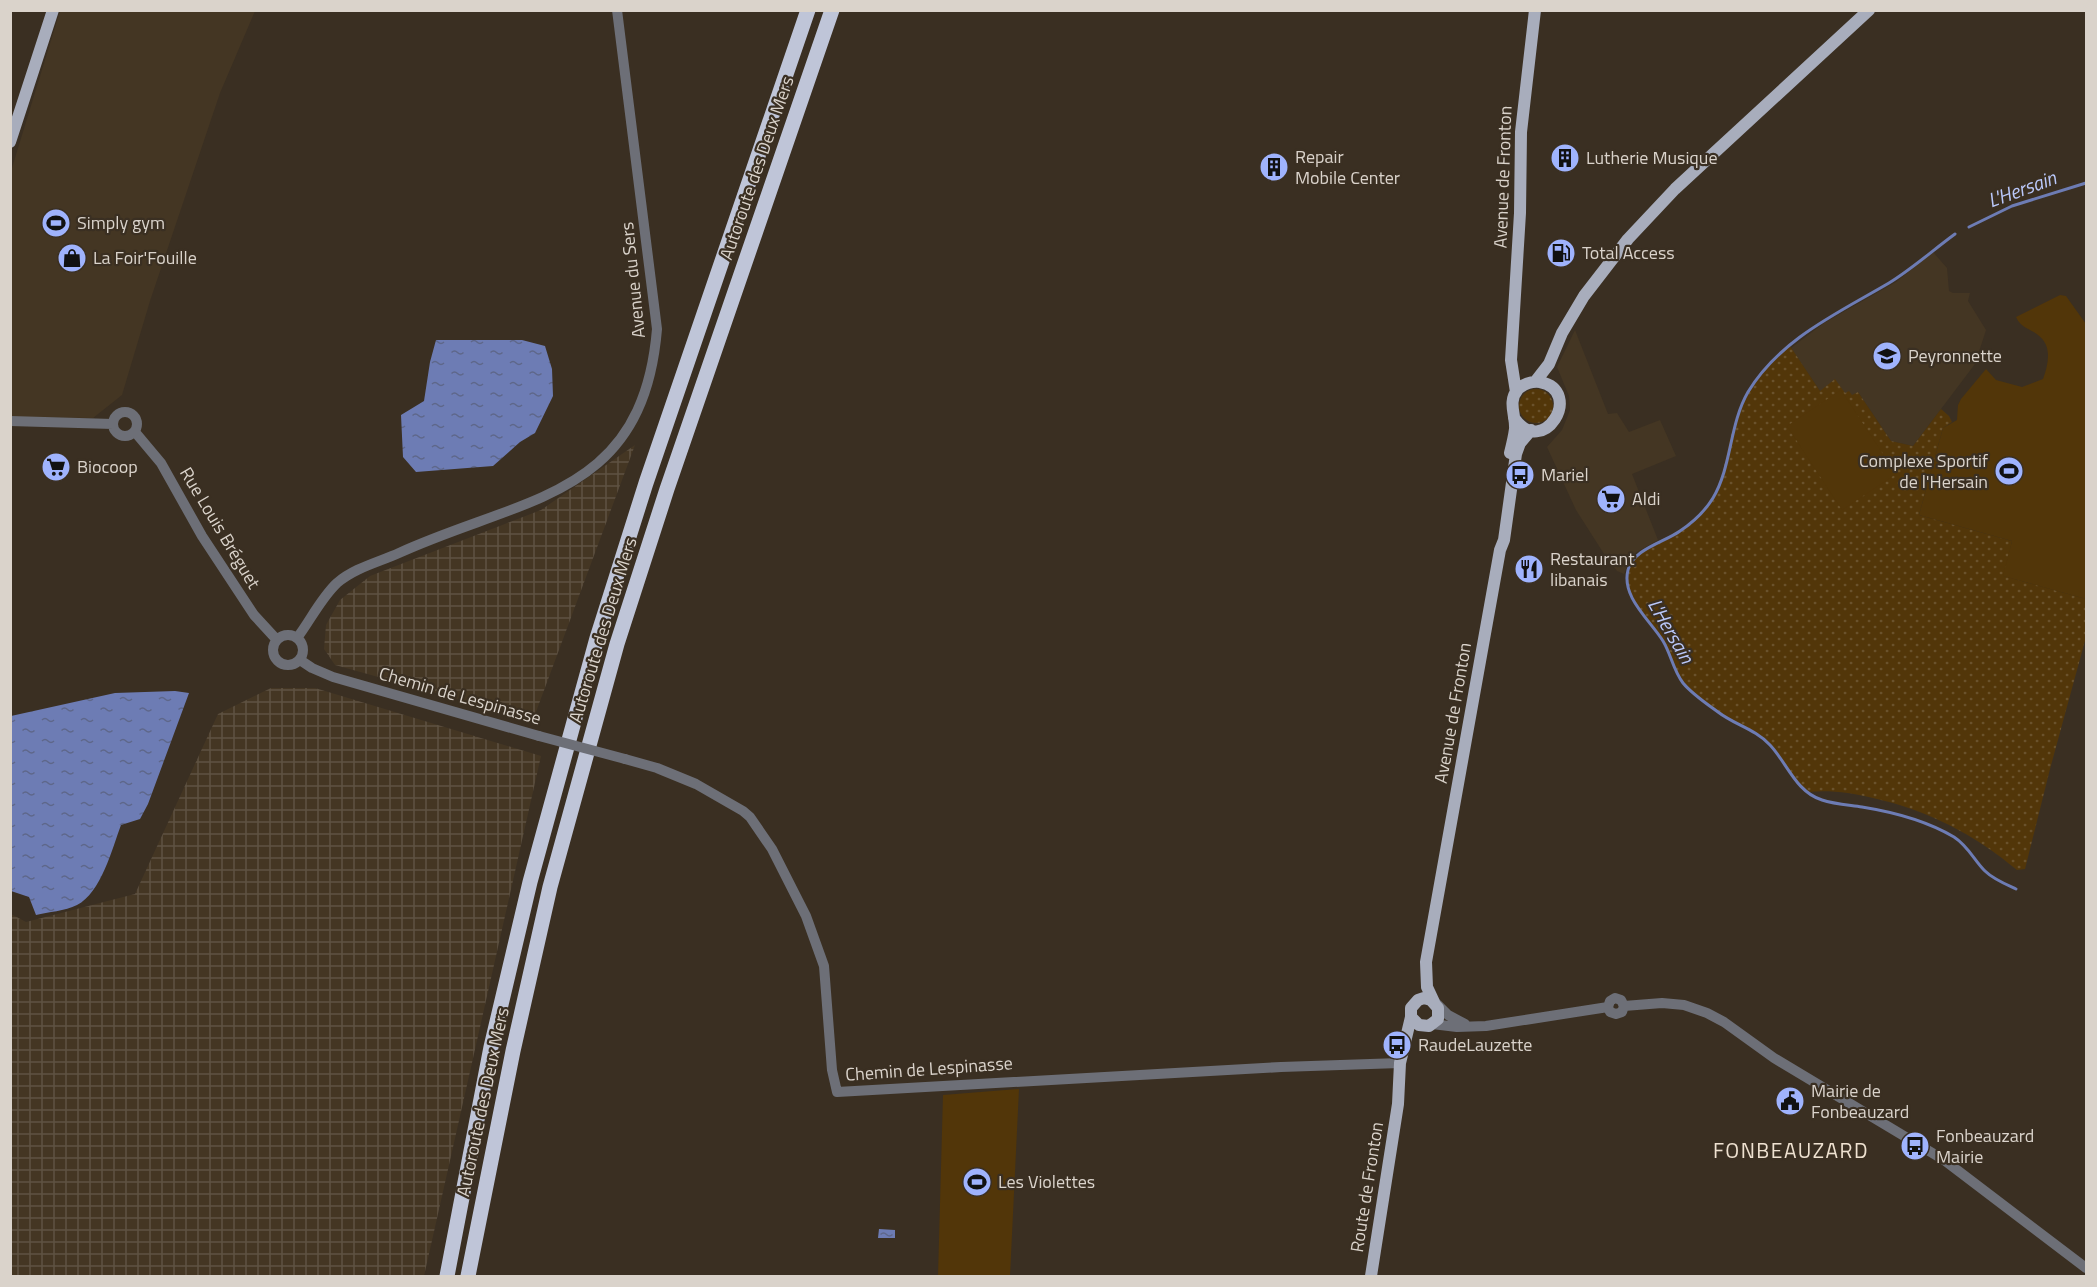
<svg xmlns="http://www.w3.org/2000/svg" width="2097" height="1287" font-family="'Titillium Web',sans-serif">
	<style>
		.built { fill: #443623 }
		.industrial { fill: url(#industrial-grid) }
		.grass { fill: url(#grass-dots) }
		.pitch { fill: #523609 }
		.water { fill: url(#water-ripples) }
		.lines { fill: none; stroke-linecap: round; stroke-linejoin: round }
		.stream { stroke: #6d7cb4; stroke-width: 3 }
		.minor { stroke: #6d6f77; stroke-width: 10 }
		.major { stroke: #a8adbc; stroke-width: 12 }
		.highway { stroke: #bfc5d8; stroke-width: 15 }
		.minor-bridge { stroke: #6d6f77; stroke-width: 10 }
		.labels { text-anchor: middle; stroke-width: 4.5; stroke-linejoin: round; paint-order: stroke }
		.poi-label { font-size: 18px; fill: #dad3cb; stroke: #3a2f22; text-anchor: start }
		.street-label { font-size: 18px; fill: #dad3cb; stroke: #3a2f22 }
		.water-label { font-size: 20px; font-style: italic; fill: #bac8fa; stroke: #3a2f22 }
		.quarter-label { font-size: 21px; letter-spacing: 1.5px; fill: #efe2d1; stroke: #3a2f22 }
	</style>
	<defs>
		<pattern id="industrial-grid" width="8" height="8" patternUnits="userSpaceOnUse" patternTransform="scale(1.5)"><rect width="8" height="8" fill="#443623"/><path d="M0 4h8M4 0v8" fill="none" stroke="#5e5242"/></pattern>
		<pattern id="grass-dots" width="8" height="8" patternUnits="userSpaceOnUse" patternTransform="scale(1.5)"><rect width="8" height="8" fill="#523609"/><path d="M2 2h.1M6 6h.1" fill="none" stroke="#6a522c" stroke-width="1.8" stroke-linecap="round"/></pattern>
		<pattern id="water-ripples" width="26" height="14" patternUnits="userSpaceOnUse" patternTransform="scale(1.5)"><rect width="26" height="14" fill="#6d7cb4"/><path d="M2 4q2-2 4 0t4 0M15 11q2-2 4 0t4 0" fill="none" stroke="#5e678a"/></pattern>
	</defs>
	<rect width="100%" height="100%" fill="#3a2f22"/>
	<path class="built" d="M 60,11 L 255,11 L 220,93 L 150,301 L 122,395 L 93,418 L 11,417 L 11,171 Z
		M 1933,252 L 1947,268 L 1949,291 L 1953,293 L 1970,293 L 1968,301 L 1986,330 L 1975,364 L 1913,446 L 1891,441 L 1858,392 L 1852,396 L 1845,393 L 1820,391 L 1791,348 L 1824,323 L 1896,282 Z
		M 1575,330 L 1608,414 L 1617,413 L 1629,432 L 1660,420 L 1676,456 L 1632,474 L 1658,540 L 1635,553 L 1629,561 L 1624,574 L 1617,571 L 1606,557 L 1576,510 L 1547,447 L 1562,430 L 1570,410 L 1569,396 L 1557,367 Z"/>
	<path class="industrial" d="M 635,445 L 533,720 L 335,665 L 324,649 L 326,625 L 340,600 L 370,576 L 541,510 Z
		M 271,688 L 315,688 L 541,756 L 424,1276 L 11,1276 L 11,914 L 26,922 L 135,894 L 218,714 Z"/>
	<path class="grass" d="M 1790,346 L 1820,391 L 1835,379 L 1845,393 L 1849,391 L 1852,395 L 1858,392 L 1891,441 L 1913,446 L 1941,409 L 1949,416 L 1952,422 L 1943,428 L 1919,515 L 2012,541 L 2004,576 L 2086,599 L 2086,637 L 2050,769 L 2025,869 L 2017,870 C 1974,834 1927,810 1873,798 C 1851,793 1831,790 1808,792 C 1802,786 1795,781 1789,773 C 1782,764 1777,752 1768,744 C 1755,730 1738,725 1722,715 C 1709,707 1694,695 1684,684 C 1672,671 1671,653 1662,639 C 1649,621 1620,593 1628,568 C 1634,549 1668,540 1683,529 C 1694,520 1707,509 1714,496 C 1723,477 1726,456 1731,435 C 1741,399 1761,369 1790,346 Z
		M1519 406a17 17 0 1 1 34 0a17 17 0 1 1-34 0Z"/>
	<path class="pitch" d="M 2060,295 L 2066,296 L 2086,324 L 2086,599 L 2003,576 L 2012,541 L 1919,515 L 1943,428 L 1957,420 L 1958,405 L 1961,399 L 1986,369 L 1996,380 L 2022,387 L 2043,379 C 2048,365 2053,346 2038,335 C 2029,328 2021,328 2016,317 Z
		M 1841,390 L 1896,474 L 1842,510 L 1787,426 Z
		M 1019,1089 L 1010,1276 L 938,1276 L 943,1095 Z"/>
	<path class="water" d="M 436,340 L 522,340 L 545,346 L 552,369 L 553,396 L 535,433 L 520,442 L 493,466 L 416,472 L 403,457 L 401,415 L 424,401 L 430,362 Z
		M 175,691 L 189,693 L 148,804 L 140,819 L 121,825 C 112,849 101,893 77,905 C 65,911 48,912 36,915 L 29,897 L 11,891 L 11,716 L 115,693 Z
		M 879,1229 L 895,1230 L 895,1238 L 878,1238 Z"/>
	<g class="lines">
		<path class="stream" d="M 1969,227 L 2012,206 L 2086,183
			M 1955,234 C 1933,250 1912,269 1889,283 C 1838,313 1780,339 1748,392 C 1729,425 1732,466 1713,498 C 1705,511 1692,523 1680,531 C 1665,542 1633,549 1628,570 C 1621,597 1650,620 1663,641 C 1671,654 1673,670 1683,683 C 1692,694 1707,704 1718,712 C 1735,725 1755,729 1770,745 C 1787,763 1796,792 1822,800 C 1834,804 1849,805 1862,807 C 1893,812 1927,821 1954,837 C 1968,846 1974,860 1985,871 C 1993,879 2005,884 2016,889"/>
		<path class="minor" d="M113 424a12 12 0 1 1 24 0a12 12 0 1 1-24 0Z
			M 10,421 L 113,424
			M 135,432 L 161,463 L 202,536 L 254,615 L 277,640
			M273 650a15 15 0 1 1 30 0a15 15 0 1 1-30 0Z
			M 297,638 C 310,621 321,598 337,583 C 354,568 379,562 399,553 C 524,496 643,498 657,329 L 617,10
			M 300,660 L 312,668 L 333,677 L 539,736
			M 625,759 L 657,768 L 696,784 L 743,811 L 750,817 L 772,849 L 806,916 L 824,966 L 832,1070 L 837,1092 L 1281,1067 L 1400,1063
			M 1437,1004 L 1448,1015 L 1465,1024
			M 1624,1006 L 1662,1003 L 1684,1005 L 1707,1013 L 1724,1022 L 1774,1058 L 1944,1160 L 2086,1268
			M 1608,1007 L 1610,1012 L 1616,1014 L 1622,1012 L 1624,1006
			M 1608,1007 L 1610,1001 L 1615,998 L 1621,1000 L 1624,1006
			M 1432,1024 L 1457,1027 L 1486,1026 L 1608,1007"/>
		<path class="major" d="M 10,142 L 53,10
			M 1535,382 L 1549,364 L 1562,333 L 1584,296 L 1628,239 L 1675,189 L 1869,10
			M 1516,392 L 1511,360 L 1520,213 L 1521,132 L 1535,10
			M 1510,453 C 1512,445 1514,437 1515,429 C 1516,415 1507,402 1518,389 C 1524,384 1532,381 1540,382 C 1585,391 1543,460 1514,418
			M 1434,1002 L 1427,987 L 1426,962 L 1500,550 L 1504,540 L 1516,454 L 1520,443 L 1531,430
			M 1371,1276 L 1398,1104 L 1400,1063 L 1411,1017 L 1411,1008 L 1418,1000 L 1424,998 L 1431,1000 L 1438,1008 L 1438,1019 L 1429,1026 L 1419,1025 L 1411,1017"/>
		<path class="highway" d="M 447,1276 L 491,1047 L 530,882 L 597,638 L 646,483 L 808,10
			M 468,1276 L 513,1051 L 550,887 L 617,644 L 667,489 L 832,10"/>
		<path class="minor-bridge" d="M 539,736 L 625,759"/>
	</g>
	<defs>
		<g id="building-disc" transform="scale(1.5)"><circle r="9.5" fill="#9fb3fd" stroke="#3a2f22"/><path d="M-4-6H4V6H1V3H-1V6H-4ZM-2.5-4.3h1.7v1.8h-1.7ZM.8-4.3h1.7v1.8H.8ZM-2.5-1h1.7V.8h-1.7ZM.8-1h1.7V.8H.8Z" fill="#111"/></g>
		<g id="stadium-disc" transform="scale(1.5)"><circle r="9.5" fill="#9fb3fd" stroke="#3a2f22"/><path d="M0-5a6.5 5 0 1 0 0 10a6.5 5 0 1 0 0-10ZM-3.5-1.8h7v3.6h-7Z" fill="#111"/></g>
		<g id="fuel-disc" transform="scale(1.5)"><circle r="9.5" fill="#9fb3fd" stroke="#3a2f22"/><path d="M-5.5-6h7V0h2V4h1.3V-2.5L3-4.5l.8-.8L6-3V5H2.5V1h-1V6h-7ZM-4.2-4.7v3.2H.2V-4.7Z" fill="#111"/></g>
		<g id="shop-disc" transform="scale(1.5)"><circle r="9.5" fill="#9fb3fd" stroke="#3a2f22"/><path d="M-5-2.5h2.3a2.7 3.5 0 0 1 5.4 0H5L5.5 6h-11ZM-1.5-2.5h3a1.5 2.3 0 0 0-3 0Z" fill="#111"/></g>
		<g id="school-disc" transform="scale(1.5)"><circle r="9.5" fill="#9fb3fd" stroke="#3a2f22"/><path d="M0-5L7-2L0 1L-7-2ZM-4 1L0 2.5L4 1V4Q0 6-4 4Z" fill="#111"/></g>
		<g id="supermarket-disc" transform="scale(1.5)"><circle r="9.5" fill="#9fb3fd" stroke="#3a2f22"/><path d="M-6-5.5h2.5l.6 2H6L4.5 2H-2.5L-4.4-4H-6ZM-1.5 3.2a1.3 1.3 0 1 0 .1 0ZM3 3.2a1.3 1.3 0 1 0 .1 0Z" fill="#111"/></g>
		<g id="bus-disc" transform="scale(1.5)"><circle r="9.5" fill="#9fb3fd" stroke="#3a2f22"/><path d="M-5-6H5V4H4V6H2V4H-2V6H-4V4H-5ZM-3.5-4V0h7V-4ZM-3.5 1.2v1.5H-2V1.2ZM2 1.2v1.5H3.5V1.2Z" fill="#111"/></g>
		<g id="restaurant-disc" transform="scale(1.5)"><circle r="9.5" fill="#9fb3fd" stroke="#3a2f22"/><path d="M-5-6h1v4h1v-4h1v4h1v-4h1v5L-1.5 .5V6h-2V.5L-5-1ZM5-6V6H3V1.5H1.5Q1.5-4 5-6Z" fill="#111"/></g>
		<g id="civic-disc" transform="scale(1.5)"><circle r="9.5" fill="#9fb3fd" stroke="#3a2f22"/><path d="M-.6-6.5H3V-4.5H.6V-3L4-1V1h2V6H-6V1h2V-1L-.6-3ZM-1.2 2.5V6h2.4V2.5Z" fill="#111"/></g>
	</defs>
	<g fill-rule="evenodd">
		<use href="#building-disc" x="1565" y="158"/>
		<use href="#building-disc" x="1274" y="167"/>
		<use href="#stadium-disc" x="56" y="223"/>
		<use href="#fuel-disc" x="1561" y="253"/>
		<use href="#shop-disc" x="72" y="258"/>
		<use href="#school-disc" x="1887" y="356"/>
		<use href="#supermarket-disc" x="56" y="467"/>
		<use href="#stadium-disc" x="2009" y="471"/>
		<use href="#bus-disc" x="1520" y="475"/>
		<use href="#supermarket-disc" x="1611" y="499"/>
		<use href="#restaurant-disc" x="1529" y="569"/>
		<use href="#bus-disc" x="1397" y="1045"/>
		<use href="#civic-disc" x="1790" y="1101"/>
		<use href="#bus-disc" x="1915" y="1146"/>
		<use href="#stadium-disc" x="977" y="1182"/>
	</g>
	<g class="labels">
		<g class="poi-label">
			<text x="1295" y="163">Repair<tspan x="1295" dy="21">Mobile Center</tspan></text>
			<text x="1586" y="164">Lutherie Musique</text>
			<text x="77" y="229">Simply gym</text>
			<text x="1582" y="259">Total Access</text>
			<text x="93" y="264">La Foir'Fouille</text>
			<text x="1908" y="362">Peyronnette</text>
			<text x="1988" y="467" text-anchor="end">Complexe Sportif<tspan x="1988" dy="21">de l'Hersain</tspan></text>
			<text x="77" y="473">Biocoop</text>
			<text x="1541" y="481">Mariel</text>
			<text x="1632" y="505">Aldi</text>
			<text x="1550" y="565">Restaurant<tspan x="1550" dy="21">libanais</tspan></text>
			<text x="1418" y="1051">RaudeLauzette</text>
			<text x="1811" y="1097">Mairie de<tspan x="1811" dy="21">Fonbeauzard</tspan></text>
			<text x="1936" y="1142">Fonbeauzard<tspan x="1936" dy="21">Mairie</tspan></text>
			<text x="998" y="1188">Les Violettes</text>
		</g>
		<g class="street-label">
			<text transform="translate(757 168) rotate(-71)" y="6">Autoroute des Deux Mers</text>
			<text transform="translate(1503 177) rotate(-88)" y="6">Avenue de Fronton</text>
			<text transform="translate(633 280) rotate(-96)" y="6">Avenue du Sers</text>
			<text transform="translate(220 528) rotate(59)" y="6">Rue Louis Bréguet</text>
			<text transform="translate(603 630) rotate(-73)" y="6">Autoroute des Deux Mers</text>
			<text transform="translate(460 696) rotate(16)" y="6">Chemin de Lespinasse</text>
			<text transform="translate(1453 713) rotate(-80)" y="6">Avenue de Fronton</text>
			<text transform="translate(929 1069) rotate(-4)" y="6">Chemin de Lespinasse</text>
			<text transform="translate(483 1102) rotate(-78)" y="6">Autoroute des Deux Mers</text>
			<text transform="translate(1367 1187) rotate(-81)" y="6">Route de Fronton</text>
		</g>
		<g class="water-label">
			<text transform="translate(2022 189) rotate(-20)" y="7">L'Hersain</text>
			<text transform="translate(1671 631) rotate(60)" y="7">L'Hersain</text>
		</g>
		<g class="quarter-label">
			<text x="1791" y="1158">FONBEAUZARD</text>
		</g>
	</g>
	<rect width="2097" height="1287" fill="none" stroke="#dad3cb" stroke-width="24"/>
</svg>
